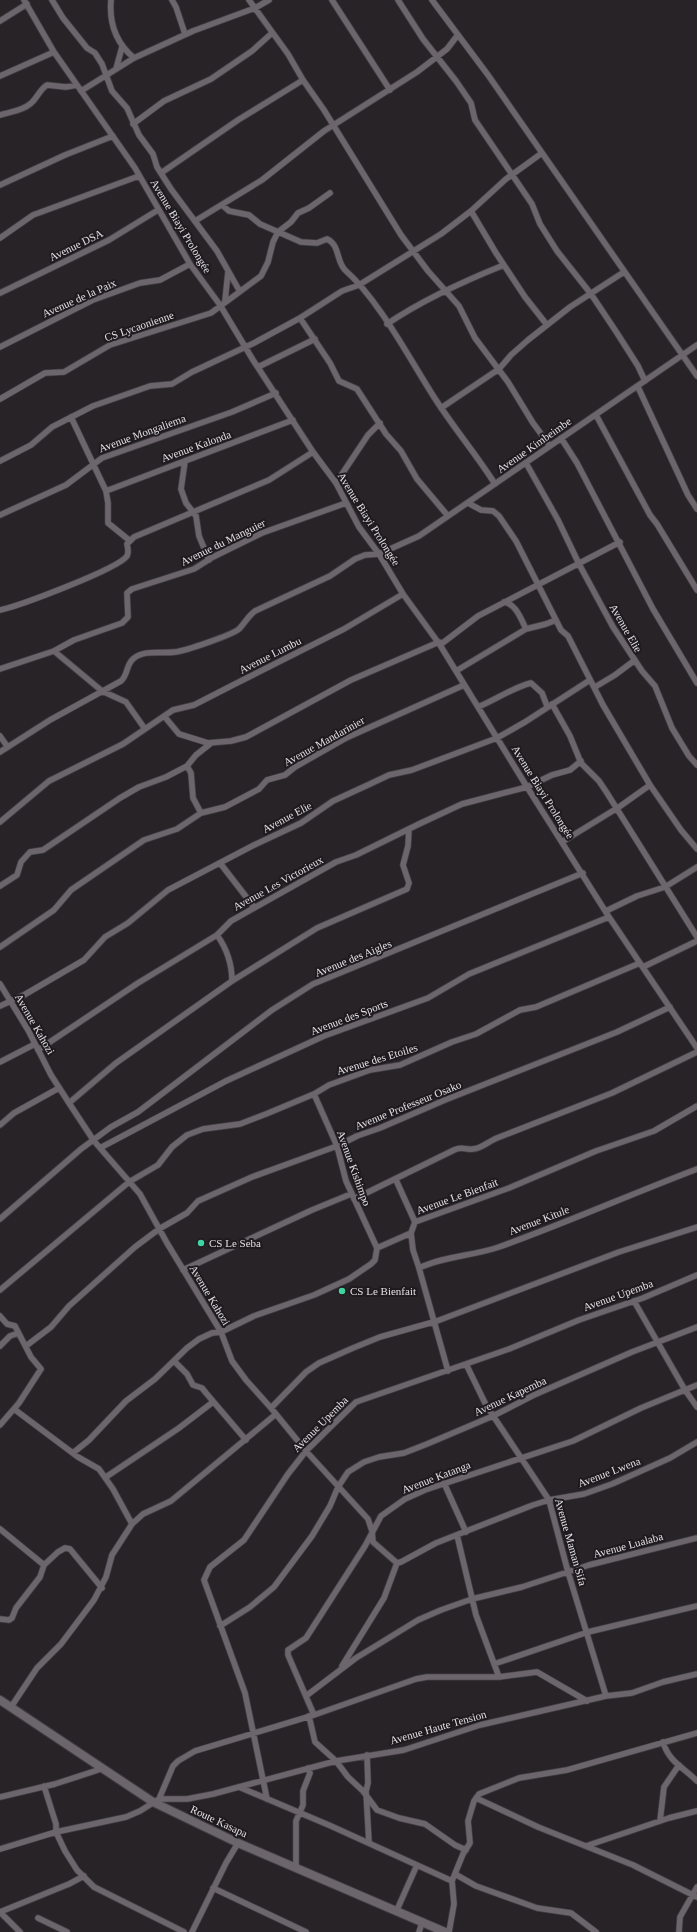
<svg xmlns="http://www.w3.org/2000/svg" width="697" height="1932" font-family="'Times New Roman',serif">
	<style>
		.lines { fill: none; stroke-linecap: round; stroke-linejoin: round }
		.minor-casing { stroke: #433f43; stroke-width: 7 }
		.secondary-casing { stroke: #433f43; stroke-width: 10 }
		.minor { stroke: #6c666c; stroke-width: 5.5 }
		.secondary { stroke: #6c666c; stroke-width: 8 }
		.poi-dot { fill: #40d4a1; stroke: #1e1a1e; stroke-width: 1.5 }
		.labels { text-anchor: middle; stroke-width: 4; stroke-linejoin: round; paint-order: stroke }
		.street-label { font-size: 11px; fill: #e3e0e3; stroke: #1e1a1e }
		.poi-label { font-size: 11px; fill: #e3e0e3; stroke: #1e1a1e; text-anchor: start }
	</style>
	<rect width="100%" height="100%" fill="#272327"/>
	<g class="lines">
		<g class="minor-casing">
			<path id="minor" d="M 24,0 L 54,52 L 135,168 L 190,264 L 220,305 L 253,360 L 313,452 L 336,483 L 359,527 L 379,554 L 403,594 L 440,645 L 527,787 L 609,917 L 697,1048
				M 52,0 L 63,18 L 87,48 L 95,53 L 102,64 L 112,91 L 127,108 L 139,135 L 153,154 L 157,167 L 171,189 L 217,251 L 239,290
				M 111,0 C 109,23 116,43 134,58
				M 172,0 L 176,7 L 185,34
				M 249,0 L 288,54 L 303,80 L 324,110 L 401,235 L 428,271 L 459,306 L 475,338 L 508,382 L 533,423 L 550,446
				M 332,0 L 390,90
				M 398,0 L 423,39 L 456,81 L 471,103 L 475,120 L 532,204 L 540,224 L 557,251 L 591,294 L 617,333 L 638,366 L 645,381
				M 432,0 L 488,75 L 697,376
				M 0,21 L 27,4
				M 116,69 L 122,47
				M 0,76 L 54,52
				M 81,91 L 134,58 L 193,31 L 255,8 L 269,0
				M 0,115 C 10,112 22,111 30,104 C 37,99 39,90 47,85 L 66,87 L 77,85
				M 133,124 L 164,101 L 211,79 L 252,51 L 272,33
				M 161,173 L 238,120 L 303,80
				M 0,185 L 65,155 L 113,136
				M 222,205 L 229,211 L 249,215 L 260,224 L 301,242 L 317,243 L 327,239 C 340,245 336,261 345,270 C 379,300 409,358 434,397 C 453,427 476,454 495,484
				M 471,211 L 496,253 L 525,297 L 547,325
				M 195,221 L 262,180 L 324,131 L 417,72 L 447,49 L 457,36
				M 0,238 L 33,215 L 139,176
				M 0,293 L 109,240 L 158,210
				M 225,301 L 228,272
				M 300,318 L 330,363 L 339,381 L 357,389 L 386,434 L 401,451 L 417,479 L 448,516
				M 387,324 C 424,299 464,281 504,265
				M 0,347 L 93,300 L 140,283 L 160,280 L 190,264
				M 258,367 L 315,339
				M 638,387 L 688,495 L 697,509
				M 0,399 L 45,373 L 64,372 L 110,345 L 211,313 L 261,276 L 268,262 L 273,242 L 278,232 L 291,222 L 298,213 L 309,208 L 330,193
				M 441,408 L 499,369 L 511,355 L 528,340 L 570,307 L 624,272
				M 596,415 L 650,515 L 657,524 L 697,590
				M 71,417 L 106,491 L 108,503 L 108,523 L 129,540
				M 561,438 L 577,463 L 653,609 L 697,683
				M 0,461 L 31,445 L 52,427 L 93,406 L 150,386 L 172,384 L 192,372 L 254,343 L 300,318 L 342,291 L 359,285 L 441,234 L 471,211 L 506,179 L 542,153
				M 185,461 L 181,489 L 186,503 L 196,516 L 199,536 L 209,560
				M 526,463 L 558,520 L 579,564 L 613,627 L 642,671 L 655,686 L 672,728 L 689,756 L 697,765
				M 336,483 L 368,435 L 380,423
				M 106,491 L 293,420
				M 468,503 L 481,510 L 493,511 L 499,516 L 516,541 L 557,622 L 561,630 L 568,636 L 603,705 L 650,785 L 681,830 L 697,849
				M 0,515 L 66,485 L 102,458 L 232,412 L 276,393
				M 504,602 C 516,604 521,619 526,629
				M 0,610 C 19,606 118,569 127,556 C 129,552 128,548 127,544 L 134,537 L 269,480 L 313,452
				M 440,645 L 478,616 L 620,542
				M 54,651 L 102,691 L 126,702 L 145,729
				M 0,669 L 54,651 L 74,640 L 122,623 L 128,617 L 127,593 L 132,589 L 194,569 L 213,557 L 262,533 L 346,503
				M 456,671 L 526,629 L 546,624 L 556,620
				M 595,687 L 615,675 L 635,660
				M 552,704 L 570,736 L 581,763 L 599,781 L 607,793 L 697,937
				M 478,707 C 495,700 514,687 531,683 L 542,693 L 547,706
				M 164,716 L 179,734 L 208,743 L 231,741 L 246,737 L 351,680 L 439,642
				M 0,736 L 7,746
				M 0,752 L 50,720 L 121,681 C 128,675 126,665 133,659 C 144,649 162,654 175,652 C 185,651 232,635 239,629 C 245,623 248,616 255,611 L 330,576 L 355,559 L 365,555 L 379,554 L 419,536 L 697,345
				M 187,766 L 191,773 L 193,798 L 201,813
				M 0,822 L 49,781 L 123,744 L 173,710 L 194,705 L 231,686 L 344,629 L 403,594
				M 562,842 L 619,807 L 650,785
				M 220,863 L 254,907
				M 0,886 L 17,875 L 21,862 L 30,852 L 43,850 L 120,798 L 139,787 L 166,777 L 187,766 L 196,755 L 210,744
				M 606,911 L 637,896 L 665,887 L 697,867
				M 217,935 C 227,949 232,964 232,981
				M 0,947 L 54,910 L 71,890 L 144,840 L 177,829 L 201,813 L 225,807 L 259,789 L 267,780 L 285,775 L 295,767 L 346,738 L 464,685
				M 643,967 L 697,941
				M 0,984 L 28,1030 L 51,1075 L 69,1103 L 94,1141 L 140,1194 L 167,1243 L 221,1332 L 232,1361 L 246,1380 L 271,1408 L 306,1451 L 368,1519 L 372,1531 L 373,1542 L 397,1563 L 401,1562 L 436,1543 L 533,1505 L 549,1500 L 584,1494 L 612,1484 L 670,1458 L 697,1442
				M 0,1006 L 24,995 L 84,960 L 105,937 L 128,923 L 168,890 L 254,845 L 301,823 L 333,801 L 370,784 L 389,775 L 412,770 L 497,738 L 525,722 L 590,680
				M 38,1050 L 138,983 L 217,935 L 231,921 L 336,862 L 356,855 L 419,824 L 462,804 L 527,787 L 552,775 L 570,770 L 581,761
				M 0,1062 L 35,1044
				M 314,1094 L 337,1146 L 346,1181 L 377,1248
				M 69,1103 L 116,1063 L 232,981 L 317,928 L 407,889 L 409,883 L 403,865 L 408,846 L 409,829
				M 0,1125 L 14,1113 L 59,1088
				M 100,1148 L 226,1081 L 324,1036 L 428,998 L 469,974 L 609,917
				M 396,1180 L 415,1222
				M 354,1199 L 454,1150 C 463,1146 464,1150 473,1149 C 481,1149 489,1141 497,1138 L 612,1093 L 697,1052
				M 0,1219 L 81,1149 L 111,1127 L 138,1112 L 272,1010 L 313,984 L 583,873
				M 411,1233 L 413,1250 L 419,1268 C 444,1256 473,1256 499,1247 C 566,1223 631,1194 697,1169
				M 419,1268 L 448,1371
				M 183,1270 L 312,1210 L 351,1194
				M 0,1290 L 129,1182 L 158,1165 L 172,1147 L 187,1135 L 203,1129 L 240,1124 L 266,1114 L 314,1094 L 329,1085 L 370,1070 L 400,1065 L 452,1042 L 476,1034 L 520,1010 L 536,1007 L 640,963
				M 634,1301 L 685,1390 L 697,1407
				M 0,1316 L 7,1324 L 15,1326 L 31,1357 L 41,1369 L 19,1403 L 0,1425
				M 0,1346 L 10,1336 L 18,1333
				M 26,1346 L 51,1327 L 69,1306 L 135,1247 L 159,1229 L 187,1213 L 198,1201 L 252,1177 L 337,1146 L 357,1136 L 380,1128 L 445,1100 L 617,1032 L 670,1007
				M 174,1361 L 187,1374 L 193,1385 L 202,1388 L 206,1393 L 246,1440
				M 466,1364 L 486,1405 L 549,1500 L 568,1572 L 606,1696
				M 271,1408 L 306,1372 L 319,1363 L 353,1348 L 380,1337 L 437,1321 L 619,1252 L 697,1227
				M 14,1409 L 78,1457 L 99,1469 L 113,1489 L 132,1524
				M 73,1453 L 89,1440 L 126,1401 L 155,1379 L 187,1348 L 199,1339 L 212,1333 L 221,1332 L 254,1316 L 314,1295 L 349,1279 L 371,1264 L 375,1260 L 377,1248 L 411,1233 L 415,1222 L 509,1188 L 596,1151 L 654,1131 L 697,1106
				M 106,1477 L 179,1428 L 213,1402
				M 444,1483 L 466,1532
				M 0,1529 L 44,1565
				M 457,1535 L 476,1615 L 499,1677
				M 0,1619 L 9,1620 L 12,1618 L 16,1608 L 40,1577 L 44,1565 L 58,1552 L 65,1548 L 70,1549 L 102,1588
				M 220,1626 L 250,1607 L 274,1587 L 312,1536 L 330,1506 L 338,1487 L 348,1472 L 364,1462 L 379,1457 L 404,1453 L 427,1444 L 493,1416 L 534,1395 L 632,1352 L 697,1327
				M 494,1664 L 588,1632 L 697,1606
				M 342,1666 L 384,1598 L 397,1563
				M 306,1696 L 356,1658 L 418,1620 L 441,1610 L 472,1599 L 522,1587 L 589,1565 L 697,1538
				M 11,1707 L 37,1668 L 61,1644 L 94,1600 L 106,1577 L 112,1555 L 132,1524 L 143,1514 L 171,1501 L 276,1414
				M 314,1715 L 288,1655 L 288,1650 L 306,1638 L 365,1546 L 381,1516 L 405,1499 L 425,1490 L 573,1441 L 641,1408 L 697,1385
				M 309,1716 L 315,1742 L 336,1761 L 348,1777 L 363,1791 L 377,1810 L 399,1818 L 425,1824 L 455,1845 L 466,1850
				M 663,1742 C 669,1762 683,1767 697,1781
				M 367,1755 L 368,1783 L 366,1791 L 369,1843
				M 44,1786 L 56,1824 L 56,1832 L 65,1851 L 77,1870 L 94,1887 L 184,1932
				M 239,1787 L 331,1826 L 452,1881
				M 0,1797 L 55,1784 L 101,1769
				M 476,1798 L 538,1827 L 633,1865 L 697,1897
				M 159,1799 L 187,1799 L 213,1794 L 336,1761 L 404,1750 L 480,1725 L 606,1696 L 632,1693 L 663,1682 L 697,1674
				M 267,1799 L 245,1693 L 204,1580 L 210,1567 L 244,1540 L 288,1474 L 306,1451 L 356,1402 L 509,1349 L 579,1320 L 643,1298 L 697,1275
				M 660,1821 L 664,1787 L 679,1765
				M 586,1846 L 669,1818 L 697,1811
				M 0,1849 L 56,1832 L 126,1817 L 140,1811 L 159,1799 L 173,1766 L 178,1761 L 195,1751 L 314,1715 L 416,1679 L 427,1677 L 499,1677 L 537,1672 L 587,1701
				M 296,1867 L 296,1821 L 303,1805 L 303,1791 L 310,1773 L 308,1768
				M 455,1874 L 476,1886 L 537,1908 L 571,1913 L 596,1932
				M 213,1888 L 306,1932
				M 0,1912 L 69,1884 L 84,1876
				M 0,1912 L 20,1932
				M 396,1912 L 417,1865
				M 38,1918 L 67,1932
				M 192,1932 L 226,1863 L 238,1843
				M 419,1932 L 422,1923
				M 449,1932 L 454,1904 L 452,1881 L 463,1854 L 470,1843 L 468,1821 L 474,1801 L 479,1794 L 519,1778 L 567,1770 L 697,1733
				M 679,1932 L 680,1917 L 697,1887"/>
		</g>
		<g class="secondary-casing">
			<path id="secondary" d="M 0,1700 L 153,1802 L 238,1843 L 445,1932"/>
		</g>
		<use href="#minor" class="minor"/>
		<use href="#secondary" class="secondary"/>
	</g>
	<g class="poi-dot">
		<circle cx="201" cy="1243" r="4"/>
		<circle cx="342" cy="1291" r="4"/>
	</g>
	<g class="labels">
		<g class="street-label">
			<text transform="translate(181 226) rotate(59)" y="4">Avenue Biayi Prolongée</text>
			<text transform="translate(76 245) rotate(-26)" y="4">Avenue DSA</text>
			<text transform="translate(79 298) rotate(-24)" y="4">Avenue de la Paix</text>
			<text transform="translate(139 326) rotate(-19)" y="4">CS Lycaonienne</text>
			<text transform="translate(142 433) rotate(-20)" y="4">Avenue Mongaliema</text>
			<text transform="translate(534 445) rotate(-35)" y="4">Avenue Kimbeimbe</text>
			<text transform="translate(196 446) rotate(-20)" y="4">Avenue Kalonda</text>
			<text transform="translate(369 519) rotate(58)" y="4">Avenue Biayi Prolongée</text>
			<text transform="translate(223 542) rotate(-26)" y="4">Avenue du Manguier</text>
			<text transform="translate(626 628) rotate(60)" y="4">Avenue Elie</text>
			<text transform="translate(270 655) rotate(-27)" y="4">Avenue Lumbu</text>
			<text transform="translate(324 741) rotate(-29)" y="4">Avenue Mandarinier</text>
			<text transform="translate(543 792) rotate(58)" y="4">Avenue Biayi Prolongée</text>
			<text transform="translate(287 817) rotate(-28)" y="4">Avenue Elie</text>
			<text transform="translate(278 883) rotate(-29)" y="4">Avenue Les Victorieux</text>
			<text transform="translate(353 958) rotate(-22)" y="4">Avenue des Aigles</text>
			<text transform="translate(349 1017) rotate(-21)" y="4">Avenue des Sports</text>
			<text transform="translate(35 1024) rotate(60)" y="4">Avenue Kahozi</text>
			<text transform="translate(377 1059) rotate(-17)" y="4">Avenue des Etoiles</text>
			<text transform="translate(408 1105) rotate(-22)" y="4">Avenue Professeur Osako</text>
			<text transform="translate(354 1168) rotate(70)" y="4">Avenue Kishimpo</text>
			<text transform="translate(457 1196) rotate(-20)" y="4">Avenue Le Bienfait</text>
			<text transform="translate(539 1220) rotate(-21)" y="4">Avenue Kitule</text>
			<text transform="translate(210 1295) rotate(59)" y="4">Avenue Kahozi</text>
			<text transform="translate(618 1295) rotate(-20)" y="4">Avenue Upemba</text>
			<text transform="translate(510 1396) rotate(-25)" y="4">Avenue Kapemba</text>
			<text transform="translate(320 1424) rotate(-45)" y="4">Avenue Upemba</text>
			<text transform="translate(609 1472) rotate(-21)" y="4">Avenue Lwena</text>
			<text transform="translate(436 1477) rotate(-21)" y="4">Avenue Katanga</text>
			<text transform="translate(571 1542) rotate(74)" y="4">Avenue Maman Sifa</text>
			<text transform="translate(628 1545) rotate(-15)" y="4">Avenue Lualaba</text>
			<text transform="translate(438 1727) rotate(-16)" y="4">Avenue Haute Tension</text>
			<text transform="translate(219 1821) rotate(25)" y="4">Route Kasapa</text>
		</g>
		<g class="poi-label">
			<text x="209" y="1247">CS Le Seba</text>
			<text x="350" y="1295">CS Le Bienfait</text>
		</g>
	</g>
</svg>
